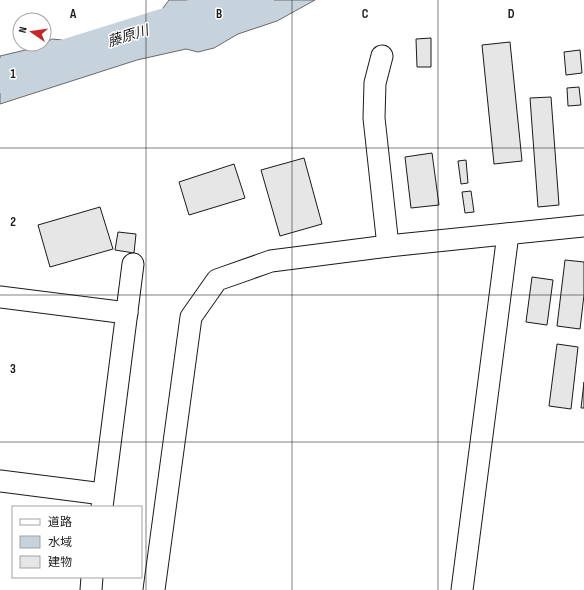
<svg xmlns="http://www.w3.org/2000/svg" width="584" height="590" viewBox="0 0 584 590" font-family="'Sofia Sans Condensed','Noto Sans JP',sans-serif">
  <rect width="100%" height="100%" fill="#fff"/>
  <polygon fill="#c6d2dc" stroke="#6a6a6a" points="169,0 315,0 277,21 238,34 214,48 198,52 186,49 137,60 0,104 0,56 38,47 52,39 62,40 69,52 88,55 108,51 139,42 154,33 160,12"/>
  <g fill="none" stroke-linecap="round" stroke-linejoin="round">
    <polyline stroke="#c6d2dc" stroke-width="34" points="0,76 25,69 230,5 257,0"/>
  </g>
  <g fill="#e6e6e6" stroke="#1a1a1a">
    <polygon points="431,38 431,67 417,67 416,39"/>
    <polygon points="510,42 522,161 494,164 482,45"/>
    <polygon points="580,50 582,73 566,75 564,52"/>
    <polygon points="579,87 581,105 568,106 567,88"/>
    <polygon points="551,97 559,205 538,207 530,98"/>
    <polygon points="432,153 439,205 411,208 405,157"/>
    <polygon points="304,158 322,224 280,236 261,170"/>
    <polygon points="466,160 468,183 461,184 458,161"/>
    <polygon points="234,164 245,198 189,215 179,182"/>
    <polygon points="471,191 474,212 465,213 462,192"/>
    <polygon points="100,207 113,249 50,267 38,225"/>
    <polygon points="118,232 136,234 134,253 115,250"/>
    <polygon points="565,260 584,262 584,295 580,329 557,326"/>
    <polygon points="532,277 553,280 547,325 526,322"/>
    <polygon points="557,344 578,347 571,409 549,406"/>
    <polygon points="584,382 584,408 581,408"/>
  </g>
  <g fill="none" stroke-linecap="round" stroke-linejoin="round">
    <g stroke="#1a1a1a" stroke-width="23">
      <g id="minor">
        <polyline points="382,56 375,83 374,118 388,246"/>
        <polyline points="0,297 127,313"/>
        <polyline points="0,481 103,494"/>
        <polyline points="102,507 133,264"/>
        <polyline points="91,590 92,577"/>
        <polyline points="154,590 191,317 217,280 271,261 388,246 584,226"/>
        <polyline points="462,590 508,234"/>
      </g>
    </g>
    <use href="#minor" stroke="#fff" stroke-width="21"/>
  </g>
  <path fill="none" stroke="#1a1a1a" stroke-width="1" stroke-opacity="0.55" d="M146,0v590M292,0v590M438,0v590M0,148h584M0,295h584M0,442h584"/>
  <g text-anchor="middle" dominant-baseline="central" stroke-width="3" stroke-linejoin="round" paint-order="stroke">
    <g font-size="14" font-style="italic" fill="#1a1a1a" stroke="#fff">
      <text transform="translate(128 36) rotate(-17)">藤原川</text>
    </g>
  </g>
  <g font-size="13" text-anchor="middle" font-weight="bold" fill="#1a1a1a" stroke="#fff" stroke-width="3" stroke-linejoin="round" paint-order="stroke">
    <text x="73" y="18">A</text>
    <text x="219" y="18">B</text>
    <text x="365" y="18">C</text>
    <text x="511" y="18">D</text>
    <text x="13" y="78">1</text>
    <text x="13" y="226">2</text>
    <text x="13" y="373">3</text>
  </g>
  <rect x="12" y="506" width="130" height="72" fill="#ffffff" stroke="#a3a3a3"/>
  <rect x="20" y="519" width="20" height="6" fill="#ffffff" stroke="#a3a3a3"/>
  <text x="48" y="526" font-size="12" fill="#1a1a1a">道路</text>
  <rect x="20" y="536" width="20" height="12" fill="#c6d2dc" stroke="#a3a3a3"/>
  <text x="48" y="546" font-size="12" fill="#1a1a1a">水域</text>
  <rect x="20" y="556" width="20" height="12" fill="#e6e6e6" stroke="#a3a3a3"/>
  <text x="48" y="566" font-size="12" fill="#1a1a1a">建物</text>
  <g transform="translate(32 32) rotate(283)"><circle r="19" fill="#ffffff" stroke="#a3a3a3"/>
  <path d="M0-3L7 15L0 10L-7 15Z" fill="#c62828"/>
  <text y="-6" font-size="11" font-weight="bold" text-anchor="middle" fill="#1a1a1a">N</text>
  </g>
</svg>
